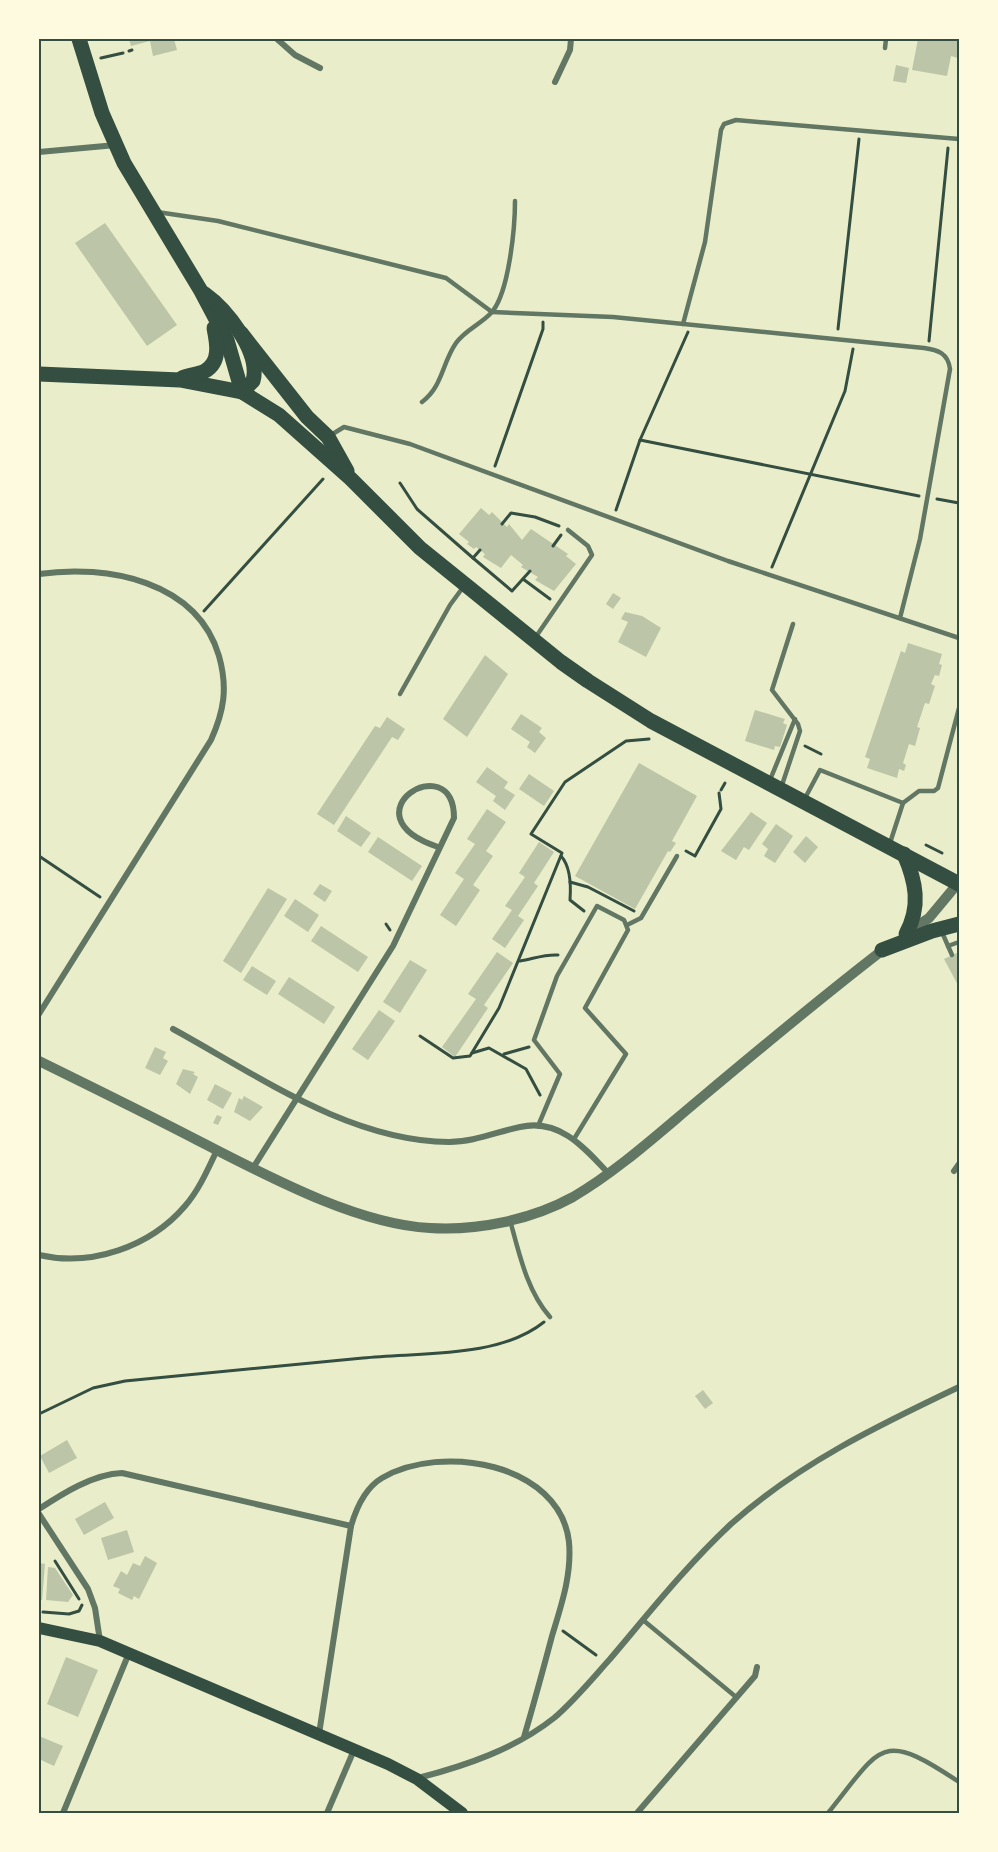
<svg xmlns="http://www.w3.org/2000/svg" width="998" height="1852" viewBox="0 0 998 1852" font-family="Jost,sans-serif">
  <rect width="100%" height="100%" fill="#e9edc9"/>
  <g fill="#bcc5a7">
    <polygon points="129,39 174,39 177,50 153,56 150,41 131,46"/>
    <polygon points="918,39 959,39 958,58 951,56 947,76 912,70"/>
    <polygon points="896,65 909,68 906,83 893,81"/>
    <polygon points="105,223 177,325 147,346 75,243"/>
    <polygon points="481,508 489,515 492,512 507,527 509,524 522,540 531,529 568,554 566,556 576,564 554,591 535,580 538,577 521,567 523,565 511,555 501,568 483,557 485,554 476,547 474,549 467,544 469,542 459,534"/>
    <polygon points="613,593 621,598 613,609 606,604"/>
    <polygon points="625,612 642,616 661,628 646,657 618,642 628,622 621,619"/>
    <polygon points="908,643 942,654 939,664 942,665 939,676 935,675 931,684 935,686 929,704 925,703 917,727 920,728 915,746 909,744 903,763 906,765 904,771 899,769 897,778 867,768 870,759 865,757 901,651 905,653"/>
    <polygon points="485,655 508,674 467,737 443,719"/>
    <polygon points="755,710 785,719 783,723 787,725 780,747 775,746 774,750 745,741"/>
    <polygon points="521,714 542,728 539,732 546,738 535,753 527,747 530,742 511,729"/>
    <polygon points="387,717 405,729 398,740 392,737 334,825 317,814 375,726 380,728"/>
    <polygon points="639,763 697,796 672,841 676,843 670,852 668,851 635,909 575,876"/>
    <polygon points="487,767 508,782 504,788 515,795 505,810 493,801 496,796 476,782"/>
    <polygon points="529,774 554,791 544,806 519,789"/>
    <polygon points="487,809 506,822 486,851 493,856 473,885 480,890 456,926 440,915 464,879 455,873 475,844 467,839"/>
    <polygon points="751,812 767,823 749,850 744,847 736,860 721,851"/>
    <polygon points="346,816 371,833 361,847 337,831"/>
    <polygon points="776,824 793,836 775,863 764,856 768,849 762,844"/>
    <polygon points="806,836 818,847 805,863 793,852"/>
    <polygon points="378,837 422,866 412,881 368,852"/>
    <polygon points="539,842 554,852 534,883 538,886 518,916 524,920 505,948 492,939 512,910 505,906 525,877 519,873"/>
    <polygon points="320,884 332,891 325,902 313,894"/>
    <polygon points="268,888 287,899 241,973 223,961"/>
    <polygon points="295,899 319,915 308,932 284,916"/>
    <polygon points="321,926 368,957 358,972 311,941"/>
    <polygon points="497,952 513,963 484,1005 488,1008 455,1057 442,1047 476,999 468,994"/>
    <polygon points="959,952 959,987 944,959"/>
    <polygon points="410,960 427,970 400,1013 383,1002"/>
    <polygon points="252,966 276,981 267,995 243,980"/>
    <polygon points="289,977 335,1007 324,1024 278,994"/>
    <polygon points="379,1010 395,1021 368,1060 352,1049"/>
    <polygon points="155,1047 166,1052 163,1058 168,1061 160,1075 145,1068"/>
    <polygon points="183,1069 195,1072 193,1074 198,1077 190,1094 176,1084"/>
    <polygon points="215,1084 232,1093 223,1109 207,1100"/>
    <polygon points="244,1096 263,1107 250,1121 234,1112 239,1098 242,1100"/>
    <polygon points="217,1115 222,1117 218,1125 213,1123"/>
    <polygon points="703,1390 713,1403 705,1409 695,1396"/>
    <polygon points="67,1440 77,1458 49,1473 40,1456"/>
    <polygon points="105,1502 114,1518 84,1535 75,1519"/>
    <polygon points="127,1530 134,1552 108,1560 101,1538"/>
    <polygon points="145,1556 157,1563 139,1599 134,1596 132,1600 118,1593 120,1589 113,1586 121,1571 127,1575 133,1563 140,1566"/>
    <polygon points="39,1563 45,1564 42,1600 39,1600"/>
    <polygon points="48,1567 55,1568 73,1595 68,1602 46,1600"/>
    <polygon points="66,1657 98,1670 78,1717 47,1704"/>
    <polygon points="39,1736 63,1746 54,1766 39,1759"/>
  </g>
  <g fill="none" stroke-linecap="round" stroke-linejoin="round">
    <g stroke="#344e41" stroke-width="3">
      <polyline points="129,51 132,50"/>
      <polyline points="101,58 123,53"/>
      <polyline points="838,329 859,139"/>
      <polyline points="929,341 948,148"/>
      <polyline points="640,440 919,496"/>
      <polyline points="495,466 543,329 543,322"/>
      <polyline points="400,483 417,509 473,558"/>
      <polyline points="937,499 959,503"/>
      <polyline points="616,510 640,440 688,332"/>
      <polyline points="502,524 511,513 535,517 559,526"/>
      <polyline points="553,546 561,535"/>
      <polyline points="480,550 473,558 512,591 530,571"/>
      <polyline points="772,567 845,391 853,349"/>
      <polyline points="523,579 550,599"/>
      <polyline points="204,611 323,479"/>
      <polyline points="805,746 821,754"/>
      <polyline points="721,790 725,783"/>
      <polyline points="926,845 942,853"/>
      <polyline points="686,851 695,856 721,809 719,793"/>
      <polyline points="39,856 100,897"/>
      <path d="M561,856c10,11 10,30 9,44l14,11"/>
      <polyline points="570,882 588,887 634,911"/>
      <polyline points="386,924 390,930"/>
      <path d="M520,961c13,-2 24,-7 38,-6"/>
      <polyline points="420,1036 453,1058 470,1056 499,1008 562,853 531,834 565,782 626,741 649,739"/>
      <polyline points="472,1053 489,1048 526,1069 540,1095"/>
      <polyline points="504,1054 529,1047"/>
      <path d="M39,1414l54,-26 32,-7c79,-7 158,-15 238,-23 55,-6 135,1 181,-36"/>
      <polyline points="55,1561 79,1599"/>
      <polyline points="43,1612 69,1614 79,1611 82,1605"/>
      <polyline points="563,1631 596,1655"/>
    </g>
    <g stroke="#617663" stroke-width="4.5">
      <polyline points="885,48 886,39"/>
      <path d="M157,212l61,9 228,57 46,34 121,5 311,31c14,2 24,5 26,21l-30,170 -20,79"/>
      <polyline points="683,324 705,242 721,130 724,124 736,120 959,139"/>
      <path d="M422,402c21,-16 20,-39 34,-59 9,-13 25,-19 35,-30 18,-19 24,-86 24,-112"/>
      <polyline points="331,435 344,427 410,444 728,561 959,638"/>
      <polyline points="535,638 592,555 588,546 568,530"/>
      <polyline points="400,694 450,605 464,586"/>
      <polyline points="770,780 795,719"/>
      <polyline points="781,788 800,731 798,724 772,690 793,624"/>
      <polyline points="804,800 820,770 903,803 919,791 934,791 938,788 959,708"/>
      <polyline points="890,843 903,803"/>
      <polyline points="627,925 641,918 677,856"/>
      <polyline points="941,930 952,955"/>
      <polyline points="948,946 959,942"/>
      <polyline points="538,1126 560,1074 534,1040 557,976 597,906 624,920 628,930 585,1008 626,1054 574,1139"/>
      <path d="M510,1220c9,33 17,71 40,97"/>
      <polyline points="643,1620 736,1697"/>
      <path d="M828,1813c54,-67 52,-84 131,-31"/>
    </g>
    <g stroke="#617663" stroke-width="6">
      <polyline points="277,39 295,55 320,68"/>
      <polyline points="555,82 570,50 571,39"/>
      <polyline points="39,152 116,145"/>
      <path d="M39,574c68,-10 158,7 180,82 9,32 5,55 -8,84l-172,274"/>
      <path d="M173,1029c84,46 176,112 276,113 25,0 47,-10 71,-15 39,-9 64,20 88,46"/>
      <path d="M253,1168l140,-222 61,-128c0,-73 -112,-3 -16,29"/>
      <polyline points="954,1171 959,1164"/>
      <path d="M39,1255c52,12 111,-8 146,-49 14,-16 23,-37 32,-56"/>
      <path d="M39,1509c23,-15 54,-35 83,-36l229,53"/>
      <polyline points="39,1514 88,1589 95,1608 100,1641"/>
      <path d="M319,1734l32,-208c5,-17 14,-38 31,-48 59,-35 178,-15 187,64 3,33 -8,64 -17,94 -9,34 -18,67 -28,101"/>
      <path d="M418,1778c47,-12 97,-29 136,-60 20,-17 38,-39 56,-59 39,-46 77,-94 121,-135 67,-60 148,-99 228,-137"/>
      <polyline points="63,1813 129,1653"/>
      <polyline points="327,1813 354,1750"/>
      <polyline points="637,1813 755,1676 757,1667"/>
    </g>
    <g stroke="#617663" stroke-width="10">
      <polyline points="908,932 929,918 959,882"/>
      <path d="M39,1061c53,26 106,52 158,79 67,34 158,84 233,88 47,3 101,-8 143,-31 46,-27 87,-65 128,-99 62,-52 123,-103 187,-152"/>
    </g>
    <polyline stroke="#344e41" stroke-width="12" points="39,1628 100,1641 388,1764 417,1779 462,1813"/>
    <g stroke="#344e41" stroke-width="15">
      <polyline points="79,39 102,113 124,163 201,291 227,340 242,392"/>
      <path d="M205,294c21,15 56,58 48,87l-11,11"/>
      <polyline points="241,333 307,417 328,437 347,471"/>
      <polyline points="39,374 180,380 242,392 279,415 351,479 420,548 561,662 588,681 651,721 959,884"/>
      <path d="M182,378c7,-4 16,-3 23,-7 16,-9 12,-28 9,-43"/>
      <path d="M904,854c12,28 17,52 2,80"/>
      <polyline points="882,950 932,931 959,924"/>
    </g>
  </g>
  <rect width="998" height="1852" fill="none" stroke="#fefae0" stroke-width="81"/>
  <rect x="40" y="40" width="918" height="1772" fill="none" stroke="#344e41" stroke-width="2"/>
</svg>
